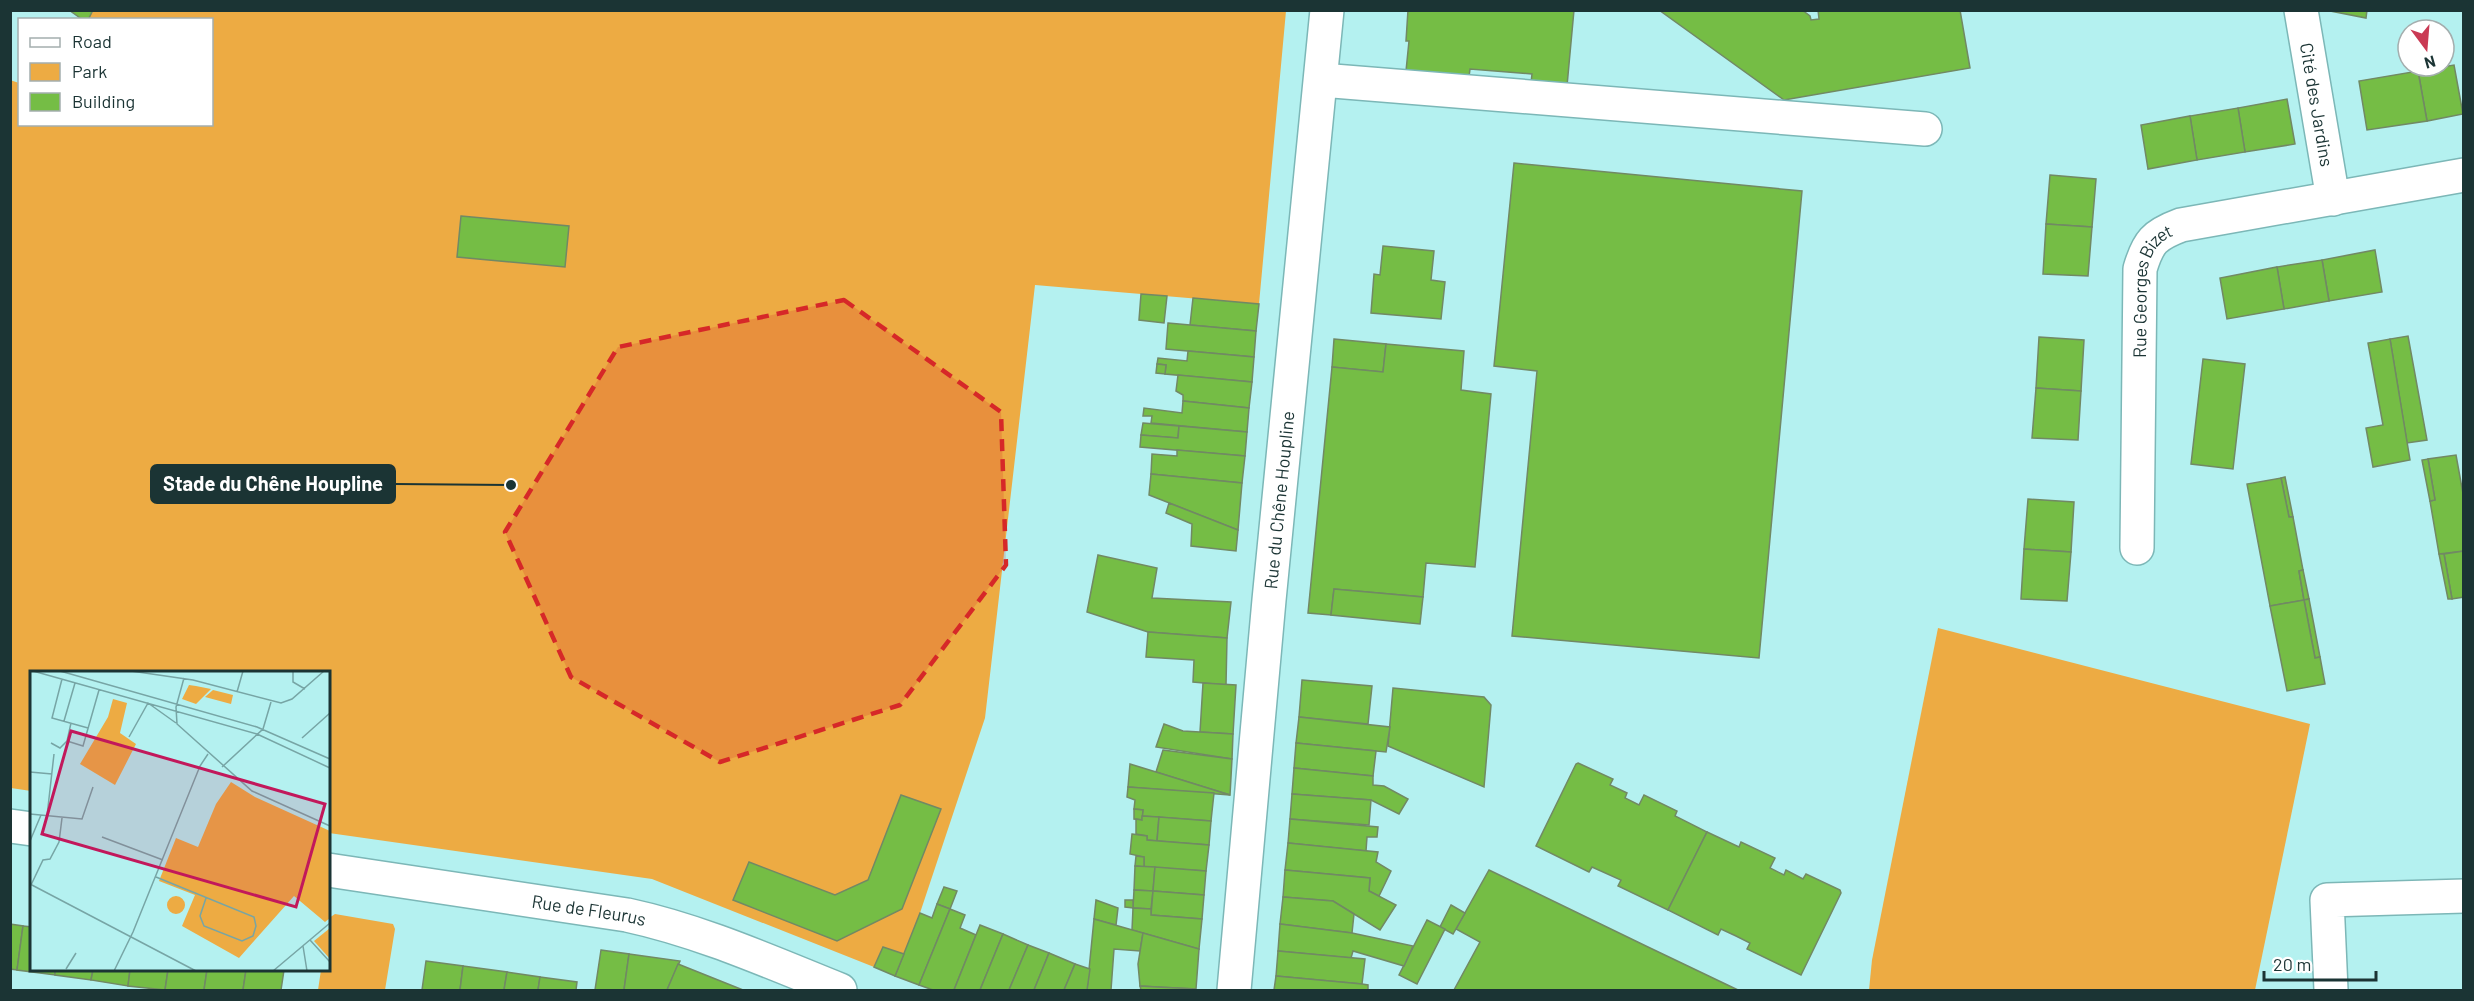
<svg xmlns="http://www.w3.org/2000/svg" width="2474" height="1001" viewBox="0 0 2474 1001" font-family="Barlow,sans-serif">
  <rect width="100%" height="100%" fill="#b4f1f0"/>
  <g fill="#edab43">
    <polygon points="93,11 1286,11 1259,304 1035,285 985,718 915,928 904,954 883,947 874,967 652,879 329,833 328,672 32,672 31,791 11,788 10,80 19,83 20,124 212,124 212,20 88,19"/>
    <polygon points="1938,628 2310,724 2255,990 1869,990 1872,960"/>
    <polygon points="335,914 393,924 395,929 385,990 318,990 321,970 328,970 329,918"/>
  </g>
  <g fill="#75bd45" stroke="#718964" stroke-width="1.5">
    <polygon points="69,10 93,10 88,20 83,20"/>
    <polygon points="1408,10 1574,10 1567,86 1531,83 1532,74 1470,69 1469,77 1406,71 1409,41 1406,41"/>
    <polygon points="1659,10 1802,10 1810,16 1811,20 1819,19 1818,10 1960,10 1970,68 1784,100"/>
    <polygon points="2325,10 2367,10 2366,18"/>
    <polygon points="2454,65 2463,114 2427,121 2418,71"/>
    <polygon points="2418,71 2427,121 2367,130 2359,81"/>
    <polygon points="2287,99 2295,144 2245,152 2238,108"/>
    <polygon points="2238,108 2245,152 2197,160 2190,116"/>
    <polygon points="2190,116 2197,160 2148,169 2141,125"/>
    <polygon points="1514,163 1802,191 1759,658 1512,636 1537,371 1494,366"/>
    <polygon points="2050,175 2096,179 2092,227 2046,224"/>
    <polygon points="461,216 569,226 565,267 457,257"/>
    <polygon points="2046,224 2092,227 2088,276 2043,274"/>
    <polygon points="1383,246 1434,251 1431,280 1445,282 1441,319 1371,313 1374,274 1380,275"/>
    <polygon points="2375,250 2382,292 2329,301 2322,260"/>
    <polygon points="2322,260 2329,301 2284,309 2277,267"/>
    <polygon points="2277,267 2284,309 2227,319 2220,278"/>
    <polygon points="1141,294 1167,296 1164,323 1139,320"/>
    <polygon points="1193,298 1259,304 1256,331 1190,325"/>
    <polygon points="1168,323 1256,331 1254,357 1166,349"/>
    <polygon points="2408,336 2427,440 2407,443 2390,339"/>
    <polygon points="2039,337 2084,340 2081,391 2036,388"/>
    <polygon points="1334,339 1386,344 1383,372 1332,367"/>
    <polygon points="2390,339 2410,460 2373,467 2366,428 2383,425 2368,343"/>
    <polygon points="1386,344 1464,351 1461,390 1491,394 1475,567 1426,563 1423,597 1334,589 1331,615 1308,613 1332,367 1383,372"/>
    <polygon points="1188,351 1254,357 1252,382 1165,374 1166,365 1157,364 1158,358 1187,361"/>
    <polygon points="2203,359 2245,364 2233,469 2191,464"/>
    <polygon points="1157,364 1166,365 1165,374 1156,373"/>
    <polygon points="1178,375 1252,382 1249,408 1183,401 1183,395 1176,391"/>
    <polygon points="2036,388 2081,391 2078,440 2032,438"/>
    <polygon points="1183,401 1249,408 1247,432 1151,423 1152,416 1143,416 1144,408 1182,413"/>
    <polygon points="1143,423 1179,426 1178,438 1141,435"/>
    <polygon points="1179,426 1247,432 1245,456 1140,447 1141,435 1178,438"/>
    <polygon points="1177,450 1245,456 1242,483 1151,474 1152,454 1177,456"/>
    <polygon points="2456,455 2464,499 2464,551 2439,554 2430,501 2435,500 2428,459"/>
    <polygon points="2428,459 2435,500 2430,501 2422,460"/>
    <polygon points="1151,474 1242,483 1238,530 1149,495"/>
    <polygon points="2285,477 2293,517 2289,517 2281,478"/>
    <polygon points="2281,478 2289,517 2293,517 2303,570 2299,571 2304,600 2270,606 2247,484"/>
    <polygon points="2028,499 2074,502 2071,552 2024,549"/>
    <polygon points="1169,503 1238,530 1236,551 1191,546 1192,524 1166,513"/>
    <polygon points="2024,549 2071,552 2067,601 2021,599"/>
    <polygon points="2464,551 2464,597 2452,599 2444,554"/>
    <polygon points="2439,554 2444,554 2452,599 2448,599"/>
    <polygon points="1098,555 1157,568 1152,598 1231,602 1227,638 1148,632 1087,612"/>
    <polygon points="2303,570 2309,599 2304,600 2299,571"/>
    <polygon points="1334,589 1423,597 1420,624 1331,615"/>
    <polygon points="2309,599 2320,657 2315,658 2304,600"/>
    <polygon points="2304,600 2315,658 2320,657 2325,684 2287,691 2270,606"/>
    <polygon points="1148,632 1227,638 1226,685 1193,682 1194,660 1146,657"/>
    <polygon points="1302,680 1372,686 1368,724 1299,717"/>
    <polygon points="1203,683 1236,685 1233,734 1200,732"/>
    <polygon points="1393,688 1484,697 1491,705 1484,787 1388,746"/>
    <polygon points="1299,717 1390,727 1386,752 1296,743"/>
    <polygon points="1164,724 1183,731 1233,734 1232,759 1156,747"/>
    <polygon points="1296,743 1376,751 1373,776 1294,768"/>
    <polygon points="1163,750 1232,759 1230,795 1156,772"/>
    <polygon points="1578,763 1613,779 1610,785 1627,793 1625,798 1639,805 1644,795 1677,811 1675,816 1707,832 1668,910 1618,886 1621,880 1592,867 1589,872 1536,846 1576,764"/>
    <polygon points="1130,764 1156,772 1230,795 1128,787"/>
    <polygon points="1294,768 1373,776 1373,785 1384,786 1408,799 1399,814 1371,800 1292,794"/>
    <polygon points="1128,787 1214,793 1211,821 1142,816 1143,810 1134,809 1135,800 1127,797"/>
    <polygon points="1292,794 1371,800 1369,825 1290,819"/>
    <polygon points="901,795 941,809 902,909 837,941 733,900 749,862 835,895 868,880"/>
    <polygon points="1134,809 1143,810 1142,820 1134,819"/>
    <polygon points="1142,816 1159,817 1157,841 1147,840 1147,836 1136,834 1136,819 1142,820"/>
    <polygon points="1159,817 1211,821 1209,845 1157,841"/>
    <polygon points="1290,819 1378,827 1377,837 1367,837 1366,851 1288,843"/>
    <polygon points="1707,832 1739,847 1741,842 1775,858 1770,868 1784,875 1786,870 1803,879 1806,874 1840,890 1841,893 1801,975 1747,949 1750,943 1736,936 1721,929 1718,935 1668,910"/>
    <polygon points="1132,834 1147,836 1147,840 1209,845 1206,871 1144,867 1144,857 1130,854"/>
    <polygon points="1288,843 1378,852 1376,862 1391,871 1379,896 1369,891 1370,878 1285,870"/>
    <polygon points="1136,856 1144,857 1144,867 1135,866"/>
    <polygon points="1135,866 1155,867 1153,891 1134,890"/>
    <polygon points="1155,867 1206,871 1204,895 1153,891"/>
    <polygon points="1285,870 1370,878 1369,891 1396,905 1380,930 1333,901 1283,897"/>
    <polygon points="1489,870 1648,947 1738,990 1454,990 1480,942 1456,929"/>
    <polygon points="944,887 957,891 950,909 937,904"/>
    <polygon points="1134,890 1153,891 1151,909 1133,908"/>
    <polygon points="1153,891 1204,895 1202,919 1151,915"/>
    <polygon points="1283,897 1333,901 1354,914 1352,933 1280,924"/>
    <polygon points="1096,900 1118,908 1116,925 1094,919"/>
    <polygon points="1125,900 1133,900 1133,908 1125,907"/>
    <polygon points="937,904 950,909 919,985 895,976 920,913 932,918"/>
    <polygon points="1451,905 1465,913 1453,934 1440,927"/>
    <polygon points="1133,908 1151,909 1151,915 1202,919 1199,949 1132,930"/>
    <polygon points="950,909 965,915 960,928 976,935 954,990 933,990 919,985"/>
    <polygon points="1094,919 1143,933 1140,951 1114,949 1111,990 1087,990"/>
    <polygon points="1427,920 1445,929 1417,984 1399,975"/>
    <polygon points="10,924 23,926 17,970 10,969"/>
    <polygon points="1280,924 1352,933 1413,946 1404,966 1353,951 1351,958 1278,951"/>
    <polygon points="980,925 1003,934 980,990 954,990"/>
    <polygon points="23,926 32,927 32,970 55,970 55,975 17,970"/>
    <polygon points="1143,933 1199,949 1196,989 1140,986 1138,964"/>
    <polygon points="1003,934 1028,945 1009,990 980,990"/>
    <polygon points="1028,945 1049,953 1034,990 1009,990"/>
    <polygon points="883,947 904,954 895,976 874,967"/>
    <polygon points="601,950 629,954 624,990 595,990"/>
    <polygon points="1278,951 1365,959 1362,984 1276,976"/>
    <polygon points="1049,953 1075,964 1064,990 1034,990"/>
    <polygon points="629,954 680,961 667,990 624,990"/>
    <polygon points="426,961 463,966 460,990 422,990"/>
    <polygon points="678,964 743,990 667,990"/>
    <polygon points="1075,964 1090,969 1087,990 1064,990"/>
    <polygon points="463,966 507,972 504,990 460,990"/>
    <polygon points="55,970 93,970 91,980 55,975"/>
    <polygon points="93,970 130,970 128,986 91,980"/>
    <polygon points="130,970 168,970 165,990 128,986"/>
    <polygon points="168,970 207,970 204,990 165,990"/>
    <polygon points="207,970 246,970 243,990 204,990"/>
    <polygon points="246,970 284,970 281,990 243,990"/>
    <polygon points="507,972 540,977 538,990 504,990"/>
    <polygon points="1276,976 1362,984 1368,985 1368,990 1274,990"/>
    <polygon points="540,977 577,982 576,990 538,990"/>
    <polygon points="1140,986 1157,987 1196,989 1141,990"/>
  </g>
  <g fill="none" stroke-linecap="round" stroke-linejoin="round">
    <g stroke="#7cb7b7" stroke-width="36">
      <g id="minor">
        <path id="s1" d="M2301,10l32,189"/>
        <polyline points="1321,80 1925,129"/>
        <path id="s2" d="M2137,548l3,-279c8,-27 14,-34 41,-44l283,-50"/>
        <polyline points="10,826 32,829"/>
        <path id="s3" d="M328,870l299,45c74,16 143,47 213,75"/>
        <path id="s4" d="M1234,990l35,-390 58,-590"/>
        <polyline points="2331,990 2327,900 2464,896"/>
      </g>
    </g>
    <use href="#minor" stroke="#fff" stroke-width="33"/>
  </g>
  <path fill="#d62828" fill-opacity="0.2" stroke="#d62828" stroke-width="4.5" stroke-dasharray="12 8" stroke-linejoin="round" d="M844,300l157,112 5,153 -106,140 -180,57 -149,-85 -66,-145 113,-185z"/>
  <g text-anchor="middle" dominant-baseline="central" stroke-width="5" stroke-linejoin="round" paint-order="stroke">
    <g font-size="18" fill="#1b3434" stroke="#fff">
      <text stroke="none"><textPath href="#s1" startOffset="96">Cité des Jardins</textPath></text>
      <text stroke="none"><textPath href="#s2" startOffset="261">Rue Georges Bizet</textPath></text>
      <text stroke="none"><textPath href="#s4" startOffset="492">Rue du Chêne Houpline</textPath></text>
      <text stroke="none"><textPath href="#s3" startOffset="264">Rue de Fleurus</textPath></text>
    </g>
  </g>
  <g transform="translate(30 671)">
    <rect width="300" height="300" fill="#b4f1f0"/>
    <path d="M159,14l7,1 15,3 -15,15 -14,-5zM183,19l20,5 -2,9 -26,-7zM83,28l14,4 -7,30 16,11 -21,41 -35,-21 28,-47zM201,111l24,15 75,34v87l-5,4 -31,-26 -55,62 -57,-32 13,-31 -36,-14 17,-43 22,9 18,-43zM137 234a9 9 0 1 1 18 0a9 9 0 1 1-18 0Z" fill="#edab43"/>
    <path d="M300,257v31l-16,-18z" fill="#edab43"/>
    <path fill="none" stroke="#77a5a5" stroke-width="1.5" d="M3,0l224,63 73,34M30,0l197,56 73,32M101,0l62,9 88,23 11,-4 32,-28M263,0v11l12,7M154,7l-8,29 1,17 75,67 78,35M32,8l-10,39 36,10M207,21l6,-21M34,50l11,-38M41,52l-4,18 16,5 16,-56M99,66l19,-34 28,20M272,67l28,-25M21,72l9,5 7,-7M192,96l41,-38 8,-27M0,101l22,2M0,143l52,5 11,-32M17,145l7,-62M72,166l61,23M0,170l11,-26M126,206l98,40 2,9 -3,10 -11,5 -38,-15 -4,-10 6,-18M0,213l166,87M1,214l12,-25 7,-1 9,-17 3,-24M280,269l20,22M273,275l4,25M36,298l10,-16M84,300l19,-39 67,-166 8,-12M243,300l57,-48"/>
    <path fill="#c2185b" fill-opacity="0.15" stroke="#c2185b" stroke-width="3" d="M41,60l254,73 -29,103 -254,-73z"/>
    <rect width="300" height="300" fill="none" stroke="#1b3434" stroke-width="3"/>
  </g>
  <path fill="none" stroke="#1b3434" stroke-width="2" d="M511 485L395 484"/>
  <circle fill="#1b3434" stroke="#fff" stroke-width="2" cx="511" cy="485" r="6"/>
  <rect fill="#1b3434" stroke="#1b3434" stroke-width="2" x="151" y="465" width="244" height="38" rx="6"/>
  <g font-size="20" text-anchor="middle" font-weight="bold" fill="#fff">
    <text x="273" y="491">Stade du Chêne Houpline</text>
  </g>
  <rect width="2474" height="1001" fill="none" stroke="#1b3434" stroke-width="24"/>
  <rect x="18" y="18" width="195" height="108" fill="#ffffff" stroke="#a4aeae" stroke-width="1.5"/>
  <rect x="30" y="38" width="30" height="9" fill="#ffffff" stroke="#a4aeae" stroke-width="1.5"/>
  <text x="72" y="48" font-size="18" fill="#1b3434">Road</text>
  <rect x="30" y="63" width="30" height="18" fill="#edab43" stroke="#a4aeae" stroke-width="1.5"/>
  <text x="72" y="78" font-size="18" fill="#1b3434">Park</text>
  <rect x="30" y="93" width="30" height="18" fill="#75bd45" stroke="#a4aeae" stroke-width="1.5"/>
  <text x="72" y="108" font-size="18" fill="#1b3434">Building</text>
  <g transform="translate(2426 48) rotate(164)"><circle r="28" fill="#ffffff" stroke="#a4aeae" stroke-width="1.5"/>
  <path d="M0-4.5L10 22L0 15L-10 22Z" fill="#ca3a54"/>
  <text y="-9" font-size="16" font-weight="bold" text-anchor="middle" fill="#1b3434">N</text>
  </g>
  <path d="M2264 971v9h112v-9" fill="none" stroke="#1b3434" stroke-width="3"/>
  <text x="2273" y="971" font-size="18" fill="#1b3434" stroke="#ffffff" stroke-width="4.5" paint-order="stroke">20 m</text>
</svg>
